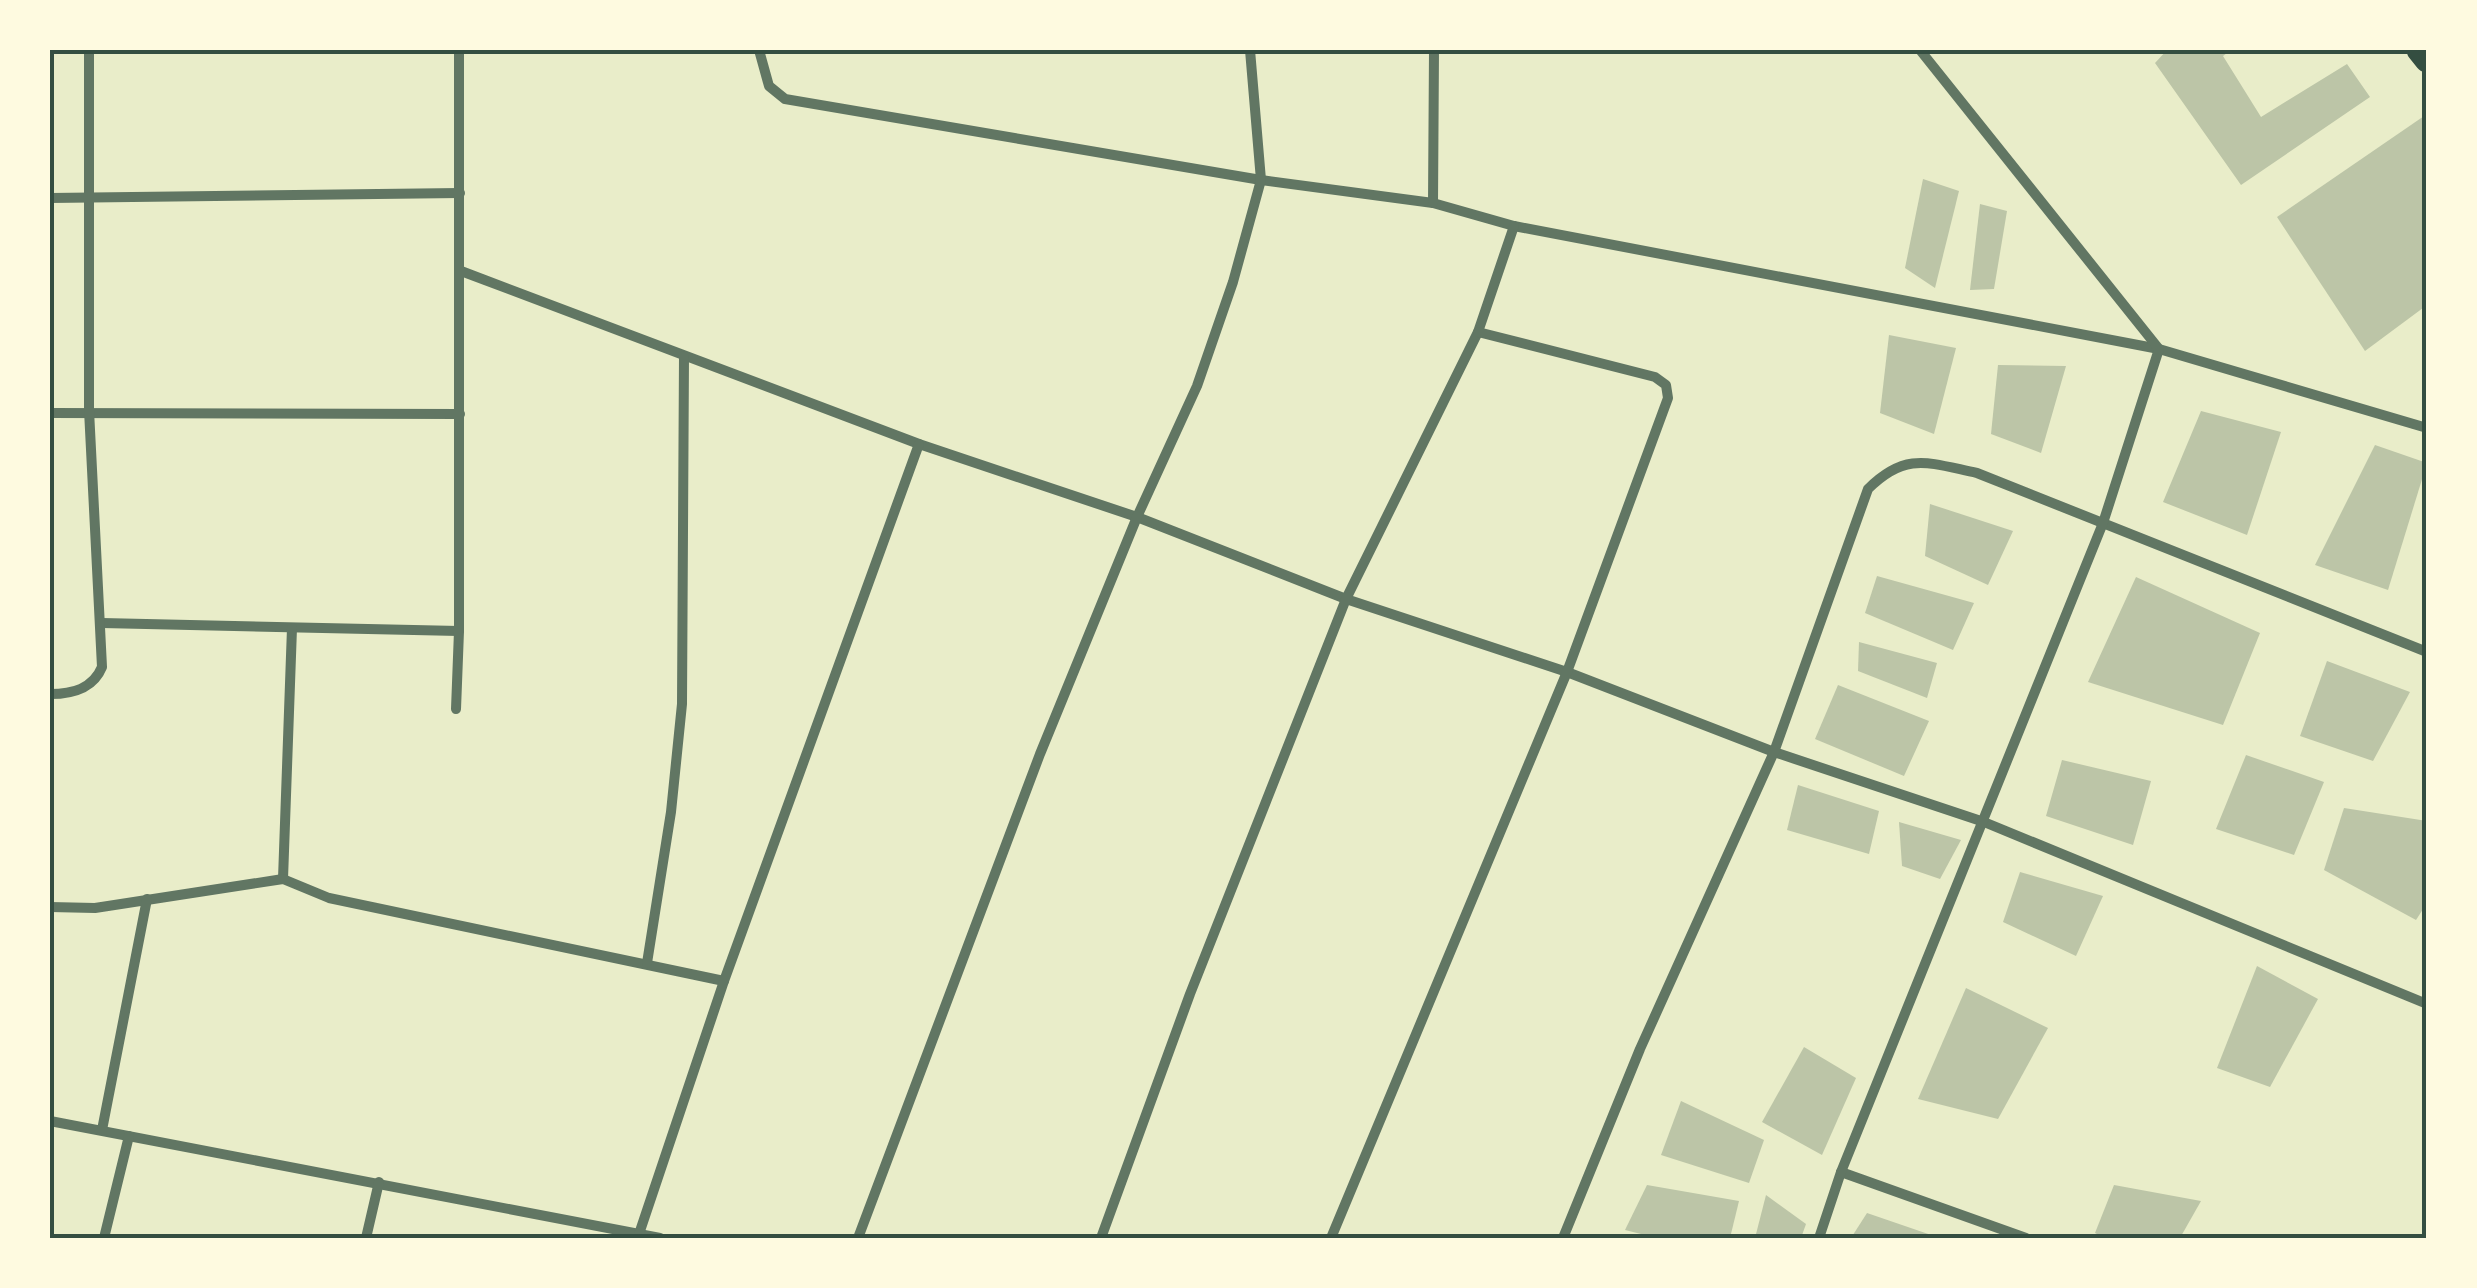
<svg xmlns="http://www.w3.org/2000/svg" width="2477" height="1288" viewBox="0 0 2477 1288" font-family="Poppins,sans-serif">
  <rect width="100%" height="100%" fill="#e9edc9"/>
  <g fill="#bcc5a7">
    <polygon points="2167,50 2231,50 2223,56 2261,117 2347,64 2370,97 2241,185 2155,63"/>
    <polygon points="2427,114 2427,305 2365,351 2277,217"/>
    <polygon points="1923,179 1959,191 1935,288 1905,268"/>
    <polygon points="1980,204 2007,211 1994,289 1970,290"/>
    <polygon points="1889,335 1956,348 1934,434 1880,413"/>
    <polygon points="1998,365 2066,366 2041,453 1991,434"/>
    <polygon points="2201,411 2281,432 2247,535 2163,502"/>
    <polygon points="2375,445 2427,463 2388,590 2315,565"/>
    <polygon points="1930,504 2013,531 1988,585 1925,556"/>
    <polygon points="1877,576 1974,603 1953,650 1865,613"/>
    <polygon points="2136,577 2260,633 2223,725 2088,682"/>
    <polygon points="1859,642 1937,663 1927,698 1858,671"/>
    <polygon points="2327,661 2410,692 2373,761 2300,736"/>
    <polygon points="1838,685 1929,721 1904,776 1815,739"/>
    <polygon points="2246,755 2324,782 2294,855 2216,829"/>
    <polygon points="2062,760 2151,781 2133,845 2046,816"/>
    <polygon points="1798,785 1879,811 1869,854 1787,830"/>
    <polygon points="2344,808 2427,821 2427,903 2416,920 2324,870"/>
    <polygon points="1899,822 1961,840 1940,879 1902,866"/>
    <polygon points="2020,872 2103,896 2076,956 2003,922"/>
    <polygon points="2257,966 2318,999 2270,1087 2217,1068"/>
    <polygon points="1966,988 2048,1028 1998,1119 1918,1099"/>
    <polygon points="1804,1047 1856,1078 1822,1155 1762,1122"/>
    <polygon points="1681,1101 1764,1140 1749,1183 1661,1155"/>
    <polygon points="1647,1185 1739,1201 1730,1238 1657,1238 1625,1230"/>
    <polygon points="2114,1185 2201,1201 2180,1238 2105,1238 2095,1233"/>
    <polygon points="1766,1195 1806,1224 1801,1238 1755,1238"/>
    <polygon points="1867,1213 1937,1237 1937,1238 1851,1238"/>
  </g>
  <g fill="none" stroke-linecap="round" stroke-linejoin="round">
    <g stroke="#617663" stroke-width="10">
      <polyline points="759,50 769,86 785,99 1261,180 1433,203 1514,226 2159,349 2427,428"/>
      <polyline points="50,198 460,193"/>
      <polyline points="1433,203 1434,50"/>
      <polyline points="461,271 919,444 1137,517 1346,599 1567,672 1774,752 1984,822 2427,1004"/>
      <polyline points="50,413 460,414"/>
      <polyline points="102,623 459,631"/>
      <path d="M50,694c22,0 43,-5 52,-27l-13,-257v-360"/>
      <polyline points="456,709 459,631 459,50"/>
      <polyline points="283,879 292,628"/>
      <polyline points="50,907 95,908 283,879 329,898 724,981"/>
      <polyline points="647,963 671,812 682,704 684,356"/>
      <polyline points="50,1121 660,1238"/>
      <polyline points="102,1130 147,899"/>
      <polyline points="1841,1172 2026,1238"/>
      <polyline points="639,1234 724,981 919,444"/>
      <polyline points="104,1238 129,1136"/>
      <polyline points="366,1238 379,1182"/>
      <polyline points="858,1238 1040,754 1137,517 1197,386 1233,282 1261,180 1250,50"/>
      <polyline points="1101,1238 1190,994 1346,599 1478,332 1514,226"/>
      <polyline points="1331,1238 1567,672 1668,398 1666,385 1655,377 1478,332"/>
      <path d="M1563,1238l77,-189 134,-297 94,-263c38,-38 61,-26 109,-16l450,179"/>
      <polyline points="1819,1238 1841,1172 2103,523 2159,349 1920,50"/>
    </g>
    <polyline stroke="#344e41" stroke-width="25" points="2419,50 2427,60"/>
  </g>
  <rect width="2477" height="1288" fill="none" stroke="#fefae0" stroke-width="105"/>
  <rect x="52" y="52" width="2372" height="1184" fill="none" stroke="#344e41" stroke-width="4"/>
</svg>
